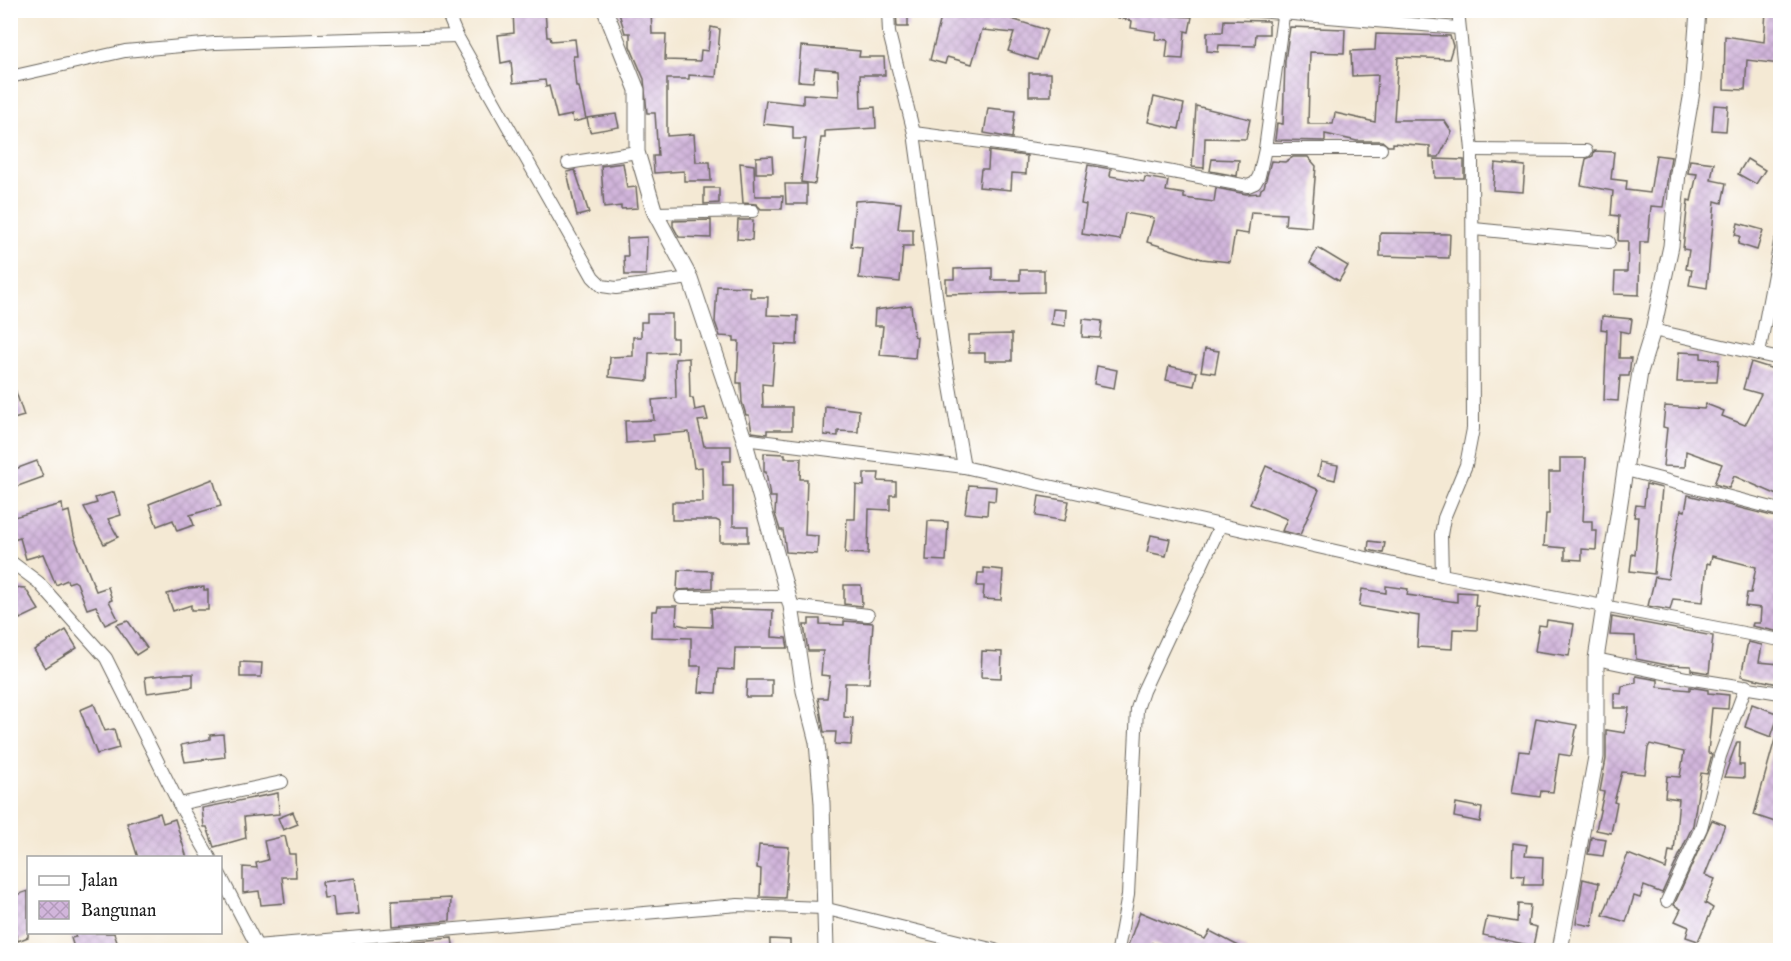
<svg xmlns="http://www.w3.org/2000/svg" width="1791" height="961" viewBox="0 0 1791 961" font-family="'IM FELL English',serif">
  <defs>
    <pattern id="building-cross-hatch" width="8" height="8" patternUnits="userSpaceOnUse" patternTransform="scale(1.5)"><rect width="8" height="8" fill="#d1b5db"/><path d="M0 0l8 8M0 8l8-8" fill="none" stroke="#b39bbb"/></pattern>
  </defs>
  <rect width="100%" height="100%" fill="#fff"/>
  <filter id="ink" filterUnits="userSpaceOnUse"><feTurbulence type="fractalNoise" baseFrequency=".0167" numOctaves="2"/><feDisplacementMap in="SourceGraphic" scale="12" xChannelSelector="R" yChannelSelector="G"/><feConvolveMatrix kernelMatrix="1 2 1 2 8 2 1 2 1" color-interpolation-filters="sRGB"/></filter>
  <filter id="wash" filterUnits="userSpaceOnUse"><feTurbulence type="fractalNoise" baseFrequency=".008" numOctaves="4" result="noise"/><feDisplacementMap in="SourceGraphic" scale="24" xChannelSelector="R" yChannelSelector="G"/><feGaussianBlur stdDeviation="1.35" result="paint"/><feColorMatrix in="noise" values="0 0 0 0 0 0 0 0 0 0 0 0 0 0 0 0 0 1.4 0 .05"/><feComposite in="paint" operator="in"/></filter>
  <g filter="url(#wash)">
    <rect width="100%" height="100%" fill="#f4e9d4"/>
    <g id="blocks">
      <g fill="url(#building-cross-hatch)">
        <polygon points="513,10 545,10 547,37 550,37 551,41 575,39 577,56 573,56 576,87 579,87 586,119 573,122 572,115 557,118 549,86 546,87 545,80 513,83 511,61 501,63 498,35 514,33"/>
        <polygon points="618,10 651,10 652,34 666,34 665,60 700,61 701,50 708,51 711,27 720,29 716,77 689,75 689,79 667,79 667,136 694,134 696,162 710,162 711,181 684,181 684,171 654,173 653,156 658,156 655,113 647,113 644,79 630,46 630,33 625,33"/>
        <polygon points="908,10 908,27 897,27 896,11"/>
        <polygon points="943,10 978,14 979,10 1002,10 1002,16 1047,30 1037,60 1008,51 1014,33 982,30 972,64 947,57 945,64 930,60"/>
        <polygon points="1106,10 1147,10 1147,14 1192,17 1189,32 1185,31 1183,59 1166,58 1168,40 1155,39 1156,32 1131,28 1132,21 1106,15"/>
        <polygon points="1766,10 1780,10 1780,64 1747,60 1745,90 1724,89 1725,36 1764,42"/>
        <polygon points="1224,20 1269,21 1269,34 1256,34 1255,46 1219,45 1218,52 1207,51 1207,32 1223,32"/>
        <polygon points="1290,27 1345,29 1344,53 1310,52 1308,124 1333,124 1335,113 1375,122 1378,75 1352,76 1351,51 1375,50 1376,34 1450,36 1453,46 1449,59 1398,57 1394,120 1444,120 1452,132 1439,157 1430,157 1430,146 1393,143 1393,146 1388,146 1382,141 1357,141 1325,134 1325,141 1275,140 1277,123 1283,124 1285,61"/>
        <polygon points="801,46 860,51 859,57 884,57 885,75 860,75 861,108 875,107 876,128 825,131 825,138 821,138 815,184 801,182 806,139 793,139 793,127 763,124 766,100 803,104 803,94 839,96 838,70 815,68 813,82 798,81"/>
        <rect x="1029" y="73" width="22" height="23"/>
        <polygon points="1154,97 1184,104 1179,129 1148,122"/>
        <polygon points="1714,105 1728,106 1726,131 1712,130"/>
        <polygon points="1196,106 1250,119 1246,139 1205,138 1204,168 1192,167"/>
        <polygon points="988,108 1015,111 1012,138 984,133"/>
        <polygon points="616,114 619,127 590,132 587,118"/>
        <polygon points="989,151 1027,156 1026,174 1012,173 1011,190 979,187 981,169 988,169"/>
        <polygon points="1594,151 1614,152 1611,179 1627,181 1626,190 1650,193 1656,155 1671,157 1663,207 1651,206 1648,242 1640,242 1639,295 1614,294 1615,272 1627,272 1628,241 1618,241 1619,216 1611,215 1613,191 1581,185 1586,159 1593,156"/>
        <polygon points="772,156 773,173 756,173 756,157"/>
        <polygon points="1293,157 1308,157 1316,166 1311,227 1285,225 1286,214 1251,212 1248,234 1235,232 1230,262 1202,259 1147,242 1154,218 1125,213 1120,240 1082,234 1086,205 1081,204 1088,165 1111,169 1110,176 1144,182 1145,177 1168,181 1166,191 1184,194 1184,198 1214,202 1216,188 1246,194 1260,193 1261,189 1264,187 1271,161 1285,162"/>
        <polygon points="1212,159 1239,160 1237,176 1210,171"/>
        <polygon points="1434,159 1464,160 1464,178 1435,178"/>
        <polygon points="1747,159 1765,170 1756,184 1738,174"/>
        <polygon points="1690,160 1714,163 1711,180 1726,183 1722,203 1715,201 1707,288 1689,285 1692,270 1686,269 1689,250 1683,249 1688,200 1691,201 1697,174 1688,173"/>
        <polygon points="623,163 627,188 636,187 638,208 621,209 621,206 604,208 601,166"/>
        <polygon points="740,163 754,165 755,196 783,196 782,209 761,209 756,204 743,203"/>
        <polygon points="1495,163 1525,166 1523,192 1493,190"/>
        <polygon points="575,170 589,213 577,216 567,172"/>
        <polygon points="785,184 807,184 807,204 786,204"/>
        <polygon points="704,188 719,188 719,203 704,204"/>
        <polygon points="872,200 901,203 898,229 913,229 913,246 903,246 900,282 859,278 862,247 851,246 855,201"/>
        <polygon points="711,220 711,238 679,237 673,226 673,221"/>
        <polygon points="738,220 753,220 752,240 737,239"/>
        <polygon points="1738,223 1763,230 1757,250 1738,244 1740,236 1735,235"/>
        <polygon points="1380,233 1450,234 1449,258 1380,256"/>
        <polygon points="647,237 646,275 625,275 624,256 628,256 627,238"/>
        <polygon points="1318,248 1348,266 1339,281 1310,263"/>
        <polygon points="992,268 992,280 1020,280 1020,270 1044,270 1044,292 946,294 946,279 954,279 954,269"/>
        <polygon points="717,286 750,287 750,297 768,297 767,315 798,316 797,345 775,344 772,385 762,384 763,407 792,407 792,430 767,430 767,434 752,432 749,415 746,415 742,402 741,383 737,383 739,341 734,341 734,337 720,336 715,322"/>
        <polygon points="911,305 914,336 917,337 915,358 880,355 883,326 874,326 875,310"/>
        <polygon points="1053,309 1066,310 1065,326 1051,324"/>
        <polygon points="647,314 672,314 672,338 677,338 677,352 649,353 648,381 609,377 610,357 633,356 633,337 641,337 641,322 647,322"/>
        <polygon points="1602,316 1632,319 1630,333 1620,331 1619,358 1631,358 1629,376 1620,376 1618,401 1604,400 1607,330 1601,329"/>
        <polygon points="1083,319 1102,321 1100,338 1082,337"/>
        <polygon points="1012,334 1012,361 985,361 985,353 969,353 969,335"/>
        <polygon points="1205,349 1219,351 1215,373 1201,371"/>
        <polygon points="1679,352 1701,353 1701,358 1719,360 1717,382 1677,382"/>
        <polygon points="689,358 690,398 693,398 695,410 705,408 708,420 698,421 704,446 731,446 731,461 723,461 723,486 733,486 733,526 748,526 748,542 720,542 720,522 716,520 672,520 672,502 703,502 702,467 694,468 689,432 653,435 654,441 626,443 625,421 654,420 652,400 676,398 675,359"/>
        <polygon points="1751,362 1780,371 1780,496 1734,476 1729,488 1714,484 1722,464 1686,451 1685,467 1663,466 1667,428 1663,427 1665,406 1704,409 1706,404 1724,411 1722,416 1745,425 1761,394 1743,389"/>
        <polygon points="1097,366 1117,370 1114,388 1094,384"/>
        <polygon points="1169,366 1197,372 1194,386 1166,380"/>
        <polygon points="10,383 13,383 24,416 10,420"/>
        <polygon points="825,406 859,410 858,432 838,431 838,436 824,435"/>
        <polygon points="764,453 785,454 785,458 801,458 800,479 807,479 805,535 818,536 817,554 786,552 783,530 780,530 775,514 776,497 770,497 766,472 764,472"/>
        <polygon points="1560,458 1586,458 1583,521 1592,521 1592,531 1597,531 1596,550 1582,549 1582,560 1565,559 1565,548 1544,546 1546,514 1549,514 1549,472 1560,472"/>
        <polygon points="37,461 43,477 10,489 10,471"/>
        <polygon points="1321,462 1338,465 1335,480 1318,476"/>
        <polygon points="1266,466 1319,490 1300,535 1282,531 1287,519 1250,504"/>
        <polygon points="864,473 879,473 878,481 896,482 896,495 890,495 890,510 869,509 868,554 845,553 847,519 855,519 856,485 864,486"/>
        <polygon points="213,479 221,506 190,515 194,525 177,531 173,520 157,526 149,504"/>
        <polygon points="1646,484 1662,488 1654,574 1630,571 1632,554 1635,555 1638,517 1634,517 1636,505 1644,506"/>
        <polygon points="969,485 996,487 995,501 988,500 987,515 965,513"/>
        <polygon points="114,492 121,515 108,519 118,537 104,544 84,507 97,503 95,498"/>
        <polygon points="1688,495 1780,518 1780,548 1776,561 1780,563 1776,581 1780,582 1780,632 1752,626 1753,623 1760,623 1761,608 1745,606 1747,593 1751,593 1756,567 1712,556 1710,564 1707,563 1703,602 1673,599 1670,610 1648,606 1655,577 1668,579 1681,510 1685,511"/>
        <polygon points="1039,496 1069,501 1065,521 1036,516"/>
        <polygon points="62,504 63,513 69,511 74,536 96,591 108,587 112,600 109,601 118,619 105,625 96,606 87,609 77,583 74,581 68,583 67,580 56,585 43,554 26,559 20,538 10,541 10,518"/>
        <polygon points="928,521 948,522 946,561 926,560"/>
        <polygon points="1151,535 1170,539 1166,556 1147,552"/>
        <polygon points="1369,541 1385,543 1383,553 1368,550"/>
        <polygon points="984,568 1003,570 1001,600 983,599 984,586 977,586 978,573 984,573"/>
        <polygon points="678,570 712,571 712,588 677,590"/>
        <polygon points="844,585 861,585 862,606 844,604"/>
        <polygon points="1386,586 1408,589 1407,595 1457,602 1457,592 1476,593 1475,606 1478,606 1477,630 1453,629 1452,649 1417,647 1419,616 1359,606 1362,589 1386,593"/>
        <polygon points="10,587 25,588 39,610 20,619 14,606 10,608"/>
        <polygon points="204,587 204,590 208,590 208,610 191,610 191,605 173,611 167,594 189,588"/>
        <polygon points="658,606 677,606 676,624 685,626 712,627 711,608 773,610 772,637 786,638 788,648 735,648 734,670 718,669 716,693 699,692 701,666 691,666 691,638 651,637 652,611 657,611"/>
        <polygon points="1612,617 1713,636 1709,673 1691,670 1691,666 1667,665 1636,659 1635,636 1610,635"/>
        <polygon points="809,619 820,619 820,624 844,625 844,621 873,623 869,683 845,683 844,717 853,718 851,745 835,744 836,732 824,732 818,698 827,698 830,676 821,675 823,651 808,651 804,625 809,625"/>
        <polygon points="1547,620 1574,624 1569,656 1535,651 1539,625 1546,626"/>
        <polygon points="128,621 147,648 136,655 116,625"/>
        <polygon points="66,630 77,648 45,668 34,650"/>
        <polygon points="1748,642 1762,645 1759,662 1780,664 1778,684 1741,676"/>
        <polygon points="982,651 1002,652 1001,678 981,677"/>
        <polygon points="240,662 262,663 261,677 240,677"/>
        <polygon points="173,674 193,674 193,687 147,693 145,677"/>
        <polygon points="1636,676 1658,680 1658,687 1690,690 1690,687 1708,690 1708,693 1729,695 1728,709 1712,708 1708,753 1712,754 1707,774 1701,773 1693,825 1662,893 1644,886 1640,898 1634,896 1626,922 1603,915 1628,854 1666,869 1669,851 1674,852 1679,799 1665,797 1667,776 1680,777 1684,752 1650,744 1648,748 1645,774 1622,772 1614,802 1617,803 1611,833 1596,830 1604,792 1600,791 1606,759 1606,730 1625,733 1629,708 1614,708 1614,693 1621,694 1622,686 1636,683"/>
        <polygon points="747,680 772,680 772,697 746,697"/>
        <polygon points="94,704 105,731 114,729 119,748 97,754 80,710"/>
        <polygon points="1752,704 1779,714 1771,737 1745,727"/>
        <polygon points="1536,718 1577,725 1571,756 1559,754 1553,792 1541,791 1540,797 1512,793 1519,751 1530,752"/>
        <polygon points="1777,732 1780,733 1780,818 1778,823 1754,815"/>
        <polygon points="223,734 225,757 185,762 181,745 210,739 210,735"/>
        <polygon points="1737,742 1740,742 1739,765 1744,765 1744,778 1724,777"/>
        <polygon points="278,793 279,814 244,817 246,838 214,847 207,827 204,827 202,808"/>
        <polygon points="1456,803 1482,808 1480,822 1454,817"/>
        <polygon points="293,812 298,824 283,830 278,818"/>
        <polygon points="160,813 163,823 175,819 187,858 138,858 127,823"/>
        <polygon points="1712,820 1725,825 1705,875 1715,879 1705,903 1713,908 1698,941 1686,937 1689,927 1675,921 1681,909 1674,905"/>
        <polygon points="285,836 289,854 295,854 296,877 282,877 285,903 261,905 259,891 243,893 243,867 257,868 256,863 268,860 264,841"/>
        <polygon points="1591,837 1606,839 1603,856 1588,854"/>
        <polygon points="1513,843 1527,845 1525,856 1543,857 1542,885 1523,885 1524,876 1512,875"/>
        <polygon points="759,845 789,847 785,898 760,897 761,869 757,868"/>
        <polygon points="355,878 359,914 335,916 333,897 324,898 322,882"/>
        <polygon points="1583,879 1599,883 1592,926 1576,923"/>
        <polygon points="28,891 28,937 18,941 10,919 10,897"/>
        <polygon points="451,898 450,921 393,926 392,901"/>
        <polygon points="1518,904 1530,905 1528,925 1537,927 1533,946 1483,935 1487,917 1517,922"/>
        <polygon points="1140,912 1205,939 1210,931 1248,951 1169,951 1152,943 1149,951 1126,951"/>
        <polygon points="74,933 114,933 119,948 110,951 75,951 71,938 76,937"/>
        <polygon points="452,938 454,951 393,951 393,943"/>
        <polygon points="770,939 790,940 790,951 770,951"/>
      </g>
    </g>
  </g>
  <g filter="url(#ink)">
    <use href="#blocks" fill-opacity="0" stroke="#68645c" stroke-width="1.5"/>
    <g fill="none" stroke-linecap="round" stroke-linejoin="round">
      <g stroke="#68645c" stroke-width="14">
        <g id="minor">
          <polyline points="446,10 457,36 593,277 602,286 616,288 690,278"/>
          <polyline points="888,10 889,33 914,133 943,346 964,467"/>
          <polyline points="1247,10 1458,28"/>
          <polyline points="10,77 125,51 215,43 457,36"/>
          <polyline points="914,133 1080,155 1248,186 1255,183 1259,176 1265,149 1283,16"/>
          <polyline points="1265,149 1381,149"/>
          <polyline points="1472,150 1586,151"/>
          <polyline points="568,163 637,152"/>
          <polyline points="655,213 753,211"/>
          <polyline points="1474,229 1609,242"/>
          <polyline points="1653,330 1780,359"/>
          <polyline points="1759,354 1780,242"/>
          <polyline points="744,439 964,467 1442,575 1780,640"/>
          <polyline points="1626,470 1780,510"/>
          <polyline points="10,561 38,582 106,658 179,804 210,858"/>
          <polyline points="1442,575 1441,535 1444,518 1466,465 1473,429 1472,150 1458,10"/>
          <polyline points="681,597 788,596"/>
          <polyline points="791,606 868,615"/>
          <polyline points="1596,659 1687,678 1780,693"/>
          <polyline points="179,804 282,782"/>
          <polyline points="220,875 259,950"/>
          <polyline points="1667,901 1701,828 1720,756 1746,686"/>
          <polyline points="256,946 738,905 823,908 995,950"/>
          <polyline points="1118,950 1128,895 1137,709 1143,691 1220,526"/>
        </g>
      </g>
      <g stroke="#68645c" stroke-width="17">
        <g id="tertiary">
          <polyline points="605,10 637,90 637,152 655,213 690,278 744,439 791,606 804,691 817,742 822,803 826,950"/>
          <polyline points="1560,950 1596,757 1596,659 1640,372 1653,330 1671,246 1678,173 1692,92 1698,10"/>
        </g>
      </g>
      <use href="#minor" stroke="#fff" stroke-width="12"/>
      <use href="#tertiary" stroke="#fff" stroke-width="15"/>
    </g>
  </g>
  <rect width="1791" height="961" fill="none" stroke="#fff" stroke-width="36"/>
  <rect x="27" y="856" width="195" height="78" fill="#ffffff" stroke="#a4a4a4" stroke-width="1.5"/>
  <rect x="39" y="876" width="30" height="9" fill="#ffffff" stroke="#a4a4a4" stroke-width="1.5"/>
  <text x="81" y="886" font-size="18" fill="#1c1c1c">Jalan</text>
  <rect x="39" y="901" width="30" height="18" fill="url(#building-cross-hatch)" stroke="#a4a4a4" stroke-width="1.5"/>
  <text x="81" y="916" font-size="18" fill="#1c1c1c">Bangunan</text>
</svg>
